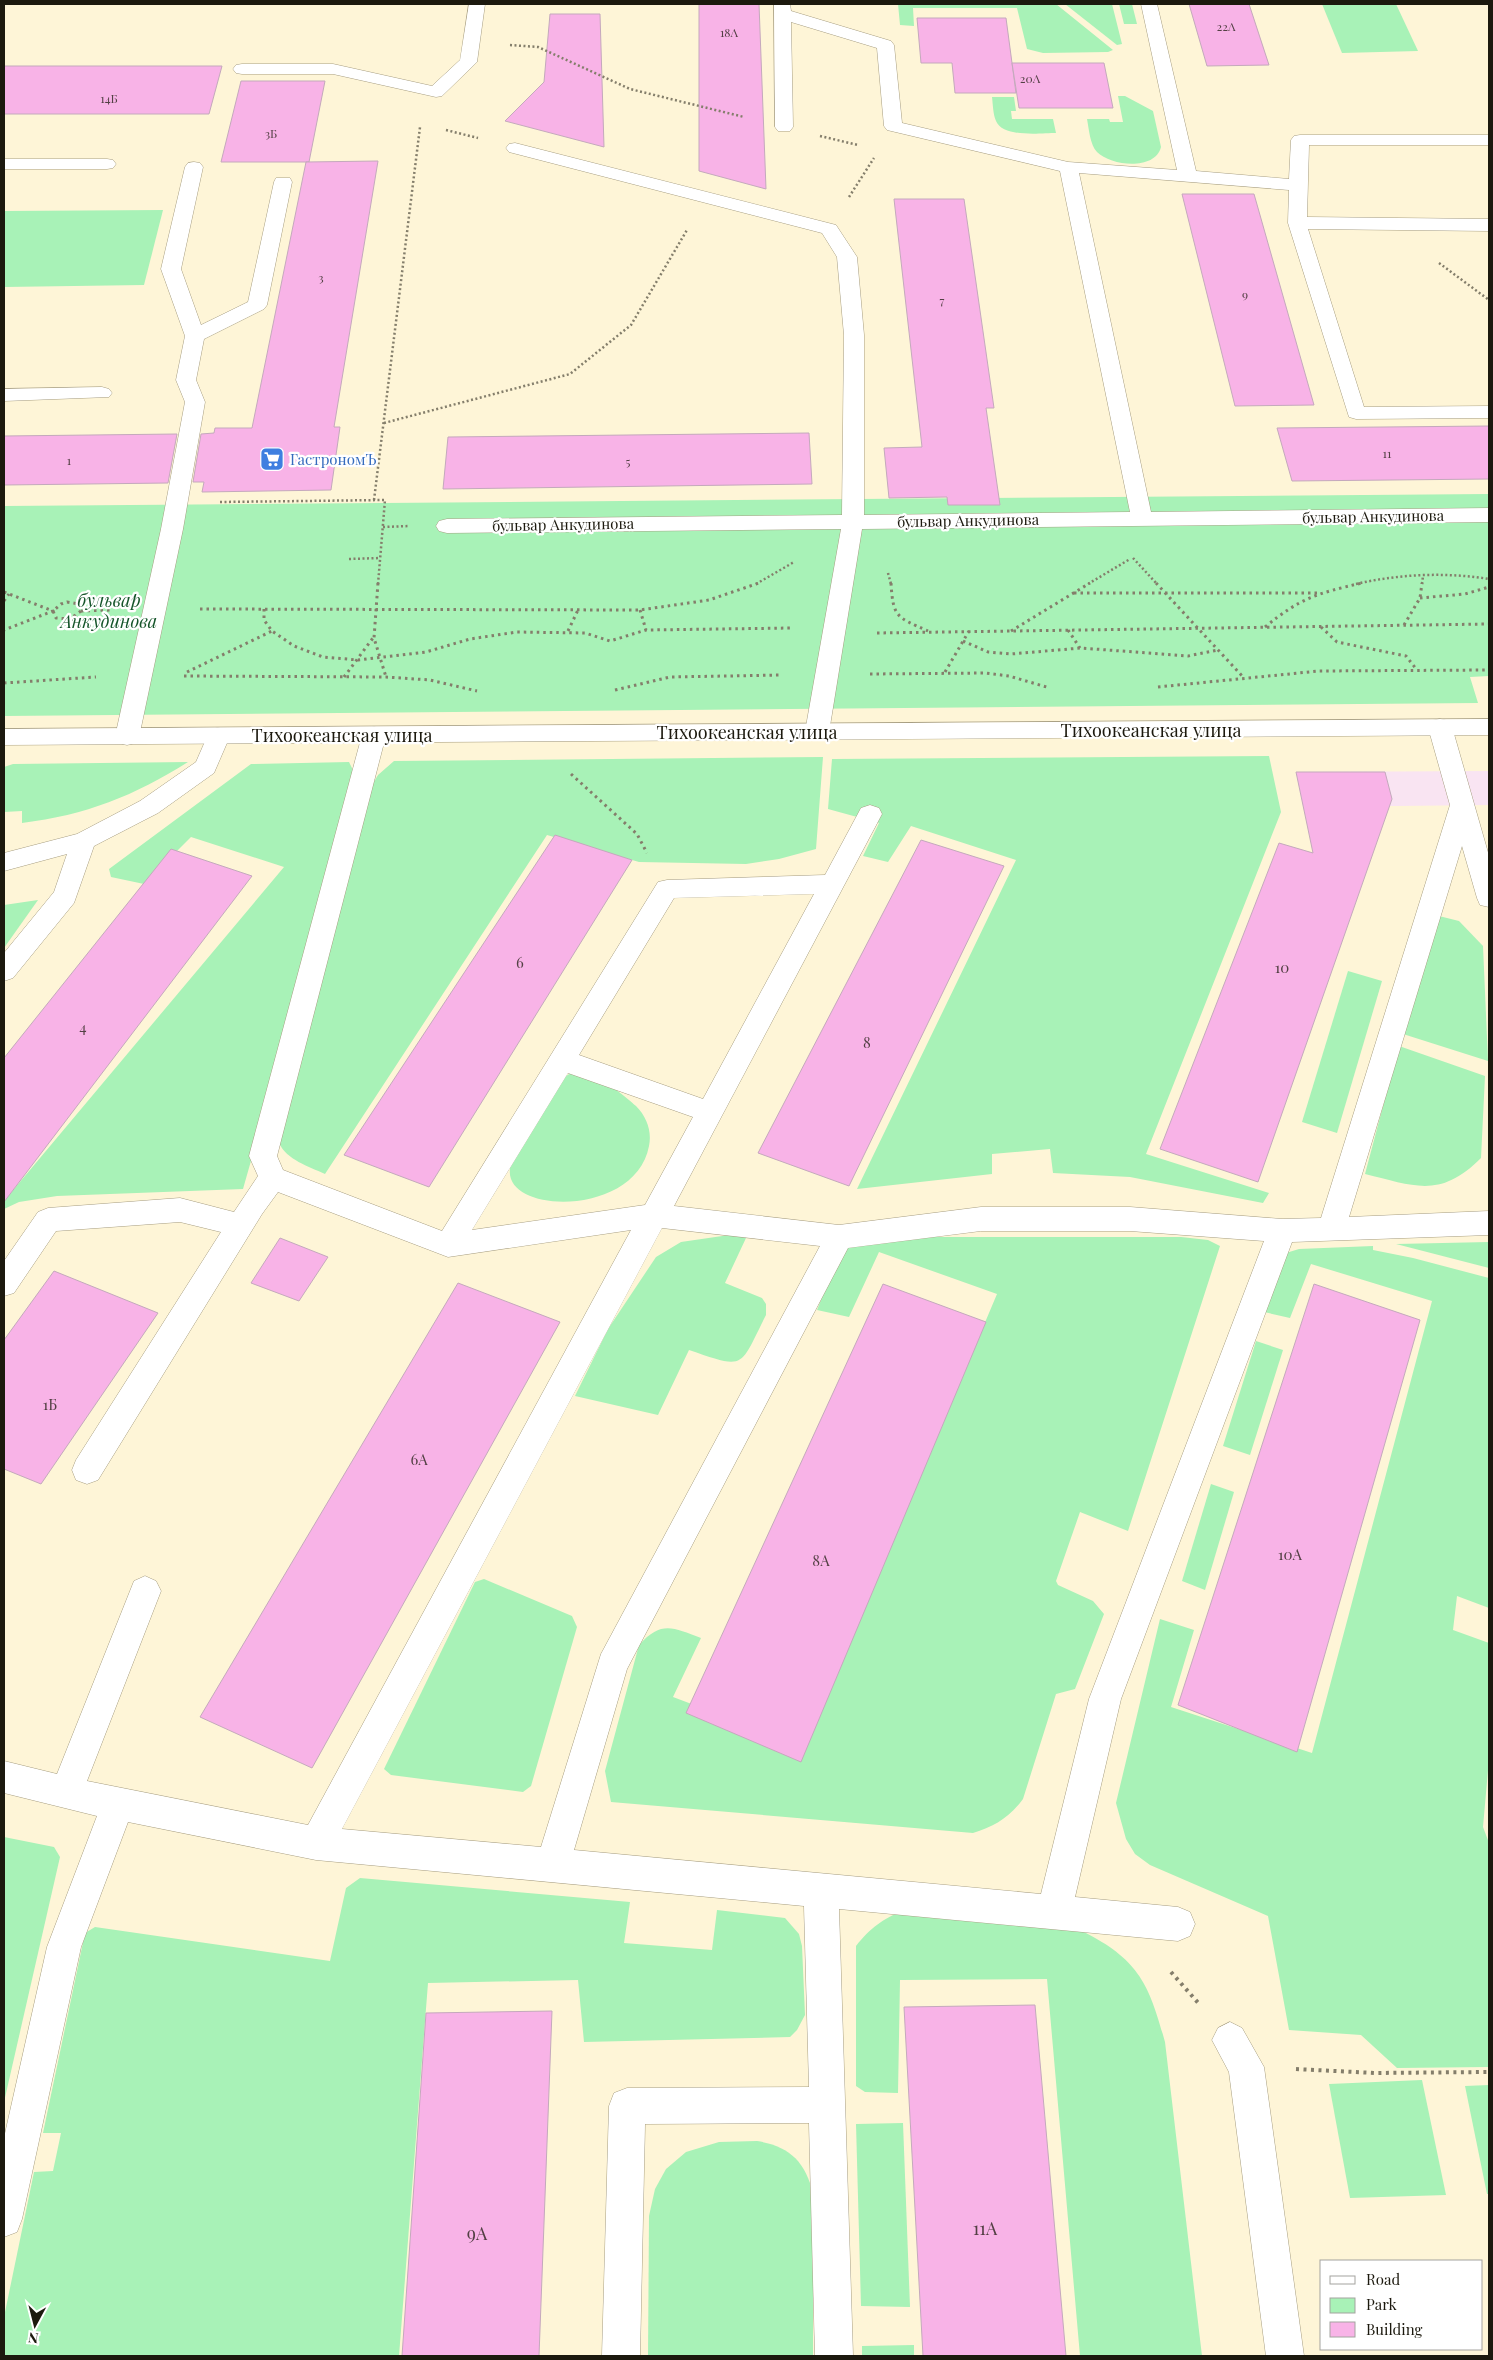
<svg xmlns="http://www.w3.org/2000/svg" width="1493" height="2360" viewBox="0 0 1493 2360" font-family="'Playfair Display',serif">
  <rect width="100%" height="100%" fill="#fef5d7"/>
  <polygon fill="#f9e4f2" points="1489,771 1489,805 1303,807 1296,772"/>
  <g fill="#a8f2b7">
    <polygon points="898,4 1056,4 1113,50 1108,52 1043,53 1027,49 1017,8 913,8 914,26 900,25"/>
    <polygon points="1065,4 1112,4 1122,44 1117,45"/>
    <polygon points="1119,4 1132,4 1137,24 1124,24"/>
    <polygon points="1322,4 1396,4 1418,51 1342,53"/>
    <path d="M1118,96h7l28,15 8,36c-6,24 -50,19 -64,5 -7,-7 -8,-23 -10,-33h22l1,3h13z"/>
    <path d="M992,97h22l2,14h-5l1,8h41l3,14c-15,0 -53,5 -60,-12 -3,-7 -3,-16 -4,-24z"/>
    <polygon points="163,210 144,285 4,287 4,211"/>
    <polygon points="1489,494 1489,676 1470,677 1478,703 4,716 4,506"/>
    <polygon points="1269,756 1281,812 1146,1154 1269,1193 1263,1203 1130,1177 1053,1173 1050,1149 992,1154 992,1174 857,1189 1016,860 911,826 888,862 863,856 879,823 828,809 832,759"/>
    <path d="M823,757l-7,92 -37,10 -33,5 -107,-2 -92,-27 -222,339c-17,-8 -38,-14 -46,-31l93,-358 6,-10 16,-14z"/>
    <path d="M188,762c-54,34 -102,53 -166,61v-12l-18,1v-45l9,-3z"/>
    <polygon points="349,762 356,776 358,785 243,1189 57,1196 19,1202 4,1209 4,1193 9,1195 284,867 191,837 144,884 111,877 109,869 251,764"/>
    <polygon points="38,900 4,948 4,905"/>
    <polygon points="1439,916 1459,921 1483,946 1488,1061 1403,1034"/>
    <polygon points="1348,971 1382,981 1337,1133 1302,1122"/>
    <path d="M1399,1046l86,30 -4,82c-41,41 -66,28 -116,16z"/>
    <path d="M571,1073c7,1 16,0 22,2 12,5 34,23 43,31 11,11 16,26 13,40 -13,71 -145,69 -139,23 2,-16 45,-75 56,-93z"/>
    <path d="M736,1234l10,4 -21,45 37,15 4,6v11c-27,53 -19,55 -77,35l-31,65 -83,-19 33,-67 48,-72 25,-15z"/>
    <path d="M852,1237h329l27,3 12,6 -92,285 -48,-19 -24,69 2,4 35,16 11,13 -29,75 -19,5 -33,105c-13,18 -29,28 -50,34l-362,-31 -6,-31 34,-126c23,-25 34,-17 62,-7l-28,59 133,50 191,-453 -118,-42 -30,65 -32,-7 26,-65z"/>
    <polygon points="1489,1242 1489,1268 1396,1244"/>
    <polygon points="1373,1246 1373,1250 1413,1258 1489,1278 1489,1608 1457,1596 1453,1630 1489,1643 1489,1759 1483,1827 1489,1843 1489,2067 1397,2068 1361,2035 1289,2030 1268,1916 1150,1865 1135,1854 1126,1839 1116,1803 1160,1619 1194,1630 1171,1707 1312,1753 1432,1301 1311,1264 1290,1318 1264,1312 1286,1253 1299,1249"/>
    <polygon points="1256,1341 1283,1350 1250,1455 1223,1446"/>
    <polygon points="1211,1484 1234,1492 1205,1590 1182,1581"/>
    <polygon points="484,1579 572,1616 577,1627 531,1786 523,1792 391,1775 384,1769 475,1582"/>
    <polygon points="4,1837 54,1847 60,1857 4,2102"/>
    <polygon points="360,1878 630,1902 624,1943 712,1950 717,1910 785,1918 799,1934 802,1946 805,2015 797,2030 790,2037 584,2042 578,1980 428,1983 399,2356 4,2356 4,2317 34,2172 53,2171 61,2133 43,2133 85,1933 95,1927 330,1961 346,1888"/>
    <path d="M903,1910l181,22c55,28 65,52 81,110l37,314h-122l-33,-377 -147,1 -2,113 -33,-1 -9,-6v-140c15,-19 26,-26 47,-36z"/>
    <polygon points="1422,2080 1446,2195 1350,2198 1329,2084"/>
    <polygon points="1489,2085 1489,2194 1487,2194 1465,2086"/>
    <polygon points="903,2123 910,2307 861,2306 856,2124"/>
    <path d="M757,2141c32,5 48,20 56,52v163h-165l1,-140 6,-27 11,-20 20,-17 33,-10z"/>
    <polygon points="914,2345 914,2356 862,2356 862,2346"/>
  </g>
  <g fill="#f8b3e7" stroke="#c4a9bc">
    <polygon points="699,4 759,4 766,189 699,171"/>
    <polygon points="1189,4 1249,4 1269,65 1207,66"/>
    <polygon points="550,14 600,14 604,147 505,121 544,82"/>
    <polygon points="917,18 1006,18 1016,93 955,93 952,63 921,63"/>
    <polygon points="1012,63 1104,63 1113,108 1019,108"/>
    <polygon points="4,66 222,66 209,114 4,114"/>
    <polygon points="241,81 325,81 309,162 221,162"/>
    <polygon points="378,161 334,427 340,427 331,490 202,492 204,482 193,482 201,434 214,433 215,428 252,428 306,162"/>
    <polygon points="1182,194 1254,194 1314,405 1235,406"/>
    <polygon points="894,199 964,199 994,408 986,408 1000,505 948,505 947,497 889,498 884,448 922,447"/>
    <polygon points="1489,426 1489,479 1292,481 1277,428"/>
    <polygon points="809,433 812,484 443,489 448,437"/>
    <polygon points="177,434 168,483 4,485 4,436"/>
    <polygon points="1296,772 1385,772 1392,799 1258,1182 1160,1149 1279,843 1313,853"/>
    <polygon points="555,835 632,860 429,1187 344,1155"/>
    <polygon points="921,840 1004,866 849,1186 758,1153"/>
    <polygon points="171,849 252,876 4,1202 4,1058"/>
    <polygon points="280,1238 328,1257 299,1301 251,1283"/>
    <polygon points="54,1271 158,1313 41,1484 4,1469 4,1340"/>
    <polygon points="458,1283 560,1322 312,1768 200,1717"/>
    <polygon points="883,1284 986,1322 801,1762 686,1713"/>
    <polygon points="1314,1284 1420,1320 1297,1752 1178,1705"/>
    <polygon points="1035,2005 1066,2356 923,2356 904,2007"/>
    <polygon points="552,2011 539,2356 402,2356 426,2013"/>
  </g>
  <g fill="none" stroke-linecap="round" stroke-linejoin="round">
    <g stroke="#a79e82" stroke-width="1">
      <g id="service">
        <polygon points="469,4 485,4 477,62 442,96 436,97 333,74 242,74 236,73 233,69 236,65 242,64 333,64 432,86 460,60"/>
        <polygon points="774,4 790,4 791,11 891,41 894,45 902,123 1068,162 1177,170 1141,4 1157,4 1196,171 1289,179 1291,140 1294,136 1300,135 1489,135 1489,145 1309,145 1307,217 1489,219 1489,231 1308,229 1364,407 1489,406 1489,418 1356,419 1349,417 1288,223 1289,190 1079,173 1151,512 1489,508 1489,522 862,529 829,732 825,738 817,740 809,738 805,732 841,529 447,533 439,531 436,526 439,521 447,519 842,515 844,335 837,257 822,233 509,152 506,148 509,144 515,143 836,225 857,257 864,335 864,515 1130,512 1060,171 887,130 884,126 877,48 791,22 793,127 790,131 778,131 775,127"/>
        <polygon points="4,159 107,159 113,160 116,164 113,168 107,169 4,169"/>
        <polygon points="194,162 200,163 203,167 181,269 201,325 248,302 274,182 276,178 290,178 292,182 267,305 264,309 204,339 196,380 205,402 183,529 139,737 135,743 127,745 119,743 115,737 161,529 185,402 176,380 185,336 161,269 185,167 188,163"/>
        <polygon points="102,387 109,389 112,393 109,397 4,401 4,389"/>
        <path d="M1440,719l8,2 4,6 37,129v51l-9,-2 -3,-7 -15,-52 -113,371 140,-6v24l-197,7 -171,457 -46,198 103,10 12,5 5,12 -5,12 -12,5 -339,-32 14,447h-38l-6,-233 -164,1 -5,232h-38l7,-250 5,-13 13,-5 182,-1 -5,-181 -488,-46 -188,-38 -47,125 -59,272 -5,13 -13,5v-99l43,-191 50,-131 -93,-23v-32l53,13 77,-193 11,-5 11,5 5,10 -74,190 221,44 323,-595 -183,27 -170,-65 -16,22 -164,266 -11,4 -11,-4 -4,-10 4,-10 145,-228 -41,-10 -124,9 -42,62 -10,3v-35l34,-49 10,-4 132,-10 54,14 24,-36 -9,-20 113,-421 4,-6 8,-2 8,2 4,6 -109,421 6,14 159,61 216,-349 9,-2 158,-5 36,-67 9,-3 9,3 3,6 -208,392 165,19 142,-18h149l152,12 39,-1 129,-413 -22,-78 4,-6zM814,894l-111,205 -124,-44 95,-157zM568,1073l125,44 -48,88 -173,25zM662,1228l158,18 -219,408 -60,193 -199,-18zM981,1231h149l134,10 -175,458 -48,195 -467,-44 53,-181 221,-421z"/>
        <polygon points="218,728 226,730 230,736 214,773 158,813 94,846 74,903 13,978 4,981 4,953 54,892 67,854 4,871 4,853 77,834 140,801 196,762 210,730"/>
        <polygon points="1230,2022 1242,2028 1264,2067 1304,2356 1266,2356 1229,2072 1212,2040 1218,2028"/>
      </g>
    </g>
    <g stroke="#a79e82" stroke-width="1">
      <polygon id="tertiary" points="1489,719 1489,735 4,745 4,729"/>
    </g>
    <g stroke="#847e6b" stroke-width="2.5" stroke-dasharray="2 2.5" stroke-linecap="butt">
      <polyline points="510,45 538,47 630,89 744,117"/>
      <polyline points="446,130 478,138"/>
      <polyline points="820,136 858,145"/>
      <polyline points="849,197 874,158"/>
      <polyline points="1439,263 1489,300"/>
      <polyline points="384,423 570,374 631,325 687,230"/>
      <polyline points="374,500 420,127"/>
      <polyline points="220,502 385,500 378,584"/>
      <polyline points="383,527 409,526"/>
      <polyline points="1133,558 1157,584"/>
      <polyline points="349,559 380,558"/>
      <polyline points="888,573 891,584"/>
      <polyline points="756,584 794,562"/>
      <polyline points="1088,584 1130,559"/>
      <path d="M1356,584c43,-10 89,-12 133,-5"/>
      <polyline points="1422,584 1423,576"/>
    </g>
    <g stroke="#847e6b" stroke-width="3" stroke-dasharray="2.5 4" stroke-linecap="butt">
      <polyline points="378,583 374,638 386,677"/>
      <path d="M891,583c2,35 6,34 37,48"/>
      <polyline points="1156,583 1244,678"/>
      <polyline points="4,592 53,611 4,630"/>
      <polyline points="1074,593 1317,593"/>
      <polyline points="1420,598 1465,594 1489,587"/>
      <polyline points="4,601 9,594"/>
      <polygon points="67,602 79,604 81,611 70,619 56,618 53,611 61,604"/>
      <polyline points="200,609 640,610 709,600 759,583"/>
      <polyline points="264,609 264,620 272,631 294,646 323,657 358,660 426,652 470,639 517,632 585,633 610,641 646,630 792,628"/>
      <polyline points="640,610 646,630"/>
      <polyline points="81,611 111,610"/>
      <polyline points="1404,625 1420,598 1422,583"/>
      <path d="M1265,627c35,-29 53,-34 97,-44"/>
      <polyline points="1321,627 1337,642 1406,656 1417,670"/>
      <polyline points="1068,630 1080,648"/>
      <polyline points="568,631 578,610"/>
      <polyline points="1011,631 1090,583"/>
      <polyline points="877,633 1489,624"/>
      <polyline points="963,641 988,652 1011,654 1081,648 1188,656 1218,650"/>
      <polyline points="187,672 272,631"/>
      <polyline points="945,672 969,631"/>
      <polyline points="870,674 985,673 1009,676 1050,688"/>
      <polyline points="184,676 386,677 430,680 477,691"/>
      <polyline points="344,677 373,638"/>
      <polyline points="4,683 96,677"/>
      <polyline points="1158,687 1319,671 1489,670"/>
      <polyline points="615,690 670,677 782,675"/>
      <polyline points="571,774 637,834 647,853"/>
    </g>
    <g stroke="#847e6b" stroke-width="4" stroke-dasharray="3 4.5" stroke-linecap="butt">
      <polyline points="1171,1972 1200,2005"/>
      <polyline points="1296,2069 1374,2073 1489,2072"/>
    </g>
    <use href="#service" fill="#fff" fill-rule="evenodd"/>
    <use href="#tertiary" fill="#fff" fill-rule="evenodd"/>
  </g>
  <defs>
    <g id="supermarket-square" transform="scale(1.25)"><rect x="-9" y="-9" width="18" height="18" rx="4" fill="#3f7fe0" stroke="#fff"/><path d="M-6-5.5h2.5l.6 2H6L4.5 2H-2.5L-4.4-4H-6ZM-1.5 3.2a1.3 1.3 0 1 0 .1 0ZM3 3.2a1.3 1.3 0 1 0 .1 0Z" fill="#fff"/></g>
  </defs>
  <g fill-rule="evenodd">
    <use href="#supermarket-square" x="272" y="459"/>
  </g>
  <g text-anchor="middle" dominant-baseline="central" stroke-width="4.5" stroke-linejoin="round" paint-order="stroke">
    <g font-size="12" fill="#534044">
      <text x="1226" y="26">22А</text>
      <text x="729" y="32">18А</text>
      <text x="1030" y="78">20А</text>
      <text x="109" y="98">14Б</text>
      <text x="271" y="133">3Б</text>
      <text x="321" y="277">3</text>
      <text x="1245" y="294">9</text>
      <text x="942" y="300">7</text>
      <text x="1387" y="453">11</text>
      <text x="69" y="460">1</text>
      <text x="628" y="461">5</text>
    </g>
    <g font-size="15" fill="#366cbe" stroke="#fff" text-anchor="start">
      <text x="290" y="459">ГастрономЪ</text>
    </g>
    <g font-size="15" fill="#1c190e" stroke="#fff">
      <text transform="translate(1373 516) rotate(-1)">бульвар Анкудинова</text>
      <text transform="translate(968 520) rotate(-1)">бульвар Анкудинова</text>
      <text transform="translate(563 524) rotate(-1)">бульвар Анкудинова</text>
    </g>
    <g font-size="15" fill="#534044">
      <text x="520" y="962">6</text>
      <text x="1282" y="967">10</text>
      <text x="83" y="1027">4</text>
      <text x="867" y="1042">8</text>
      <text x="50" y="1404">1Б</text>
      <text x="419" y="1459">6А</text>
      <text x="1290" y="1554">10А</text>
      <text x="821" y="1560">8А</text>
    </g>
    <g font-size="18" font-style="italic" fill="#15552a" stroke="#fff">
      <text x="109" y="600">бульвар<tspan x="109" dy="21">Анкудинова</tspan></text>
    </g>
    <g font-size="18" fill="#1c190e" stroke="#fff">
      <text x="1151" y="730">Тихоокеанская улица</text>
      <text x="747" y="732">Тихоокеанская улица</text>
      <text x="342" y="735">Тихоокеанская улица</text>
    </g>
    <g font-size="18" fill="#534044">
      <text x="985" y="2228">11А</text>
      <text x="477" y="2233">9А</text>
    </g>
  </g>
  <rect width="1493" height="2360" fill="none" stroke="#1c190e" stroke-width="10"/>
  <rect x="1320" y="2260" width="162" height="90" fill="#ffffff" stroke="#a4a39f"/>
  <rect x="1330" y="2276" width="25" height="8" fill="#ffffff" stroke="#a4a39f"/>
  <text x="1366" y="2285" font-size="15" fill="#1c190e">Road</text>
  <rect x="1330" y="2298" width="25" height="15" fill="#a8f2b7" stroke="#a4a39f"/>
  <text x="1366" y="2310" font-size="15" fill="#1c190e">Park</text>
  <rect x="1330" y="2322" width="25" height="15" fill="#f8b3e7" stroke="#a4a39f"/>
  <text x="1366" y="2335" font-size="15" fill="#1c190e">Building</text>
  <g transform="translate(35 2325) rotate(187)" stroke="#ffffff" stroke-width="4" paint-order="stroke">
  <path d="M0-4L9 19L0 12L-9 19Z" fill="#1c190e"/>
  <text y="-8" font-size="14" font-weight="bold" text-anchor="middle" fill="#1c190e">N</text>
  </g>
</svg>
